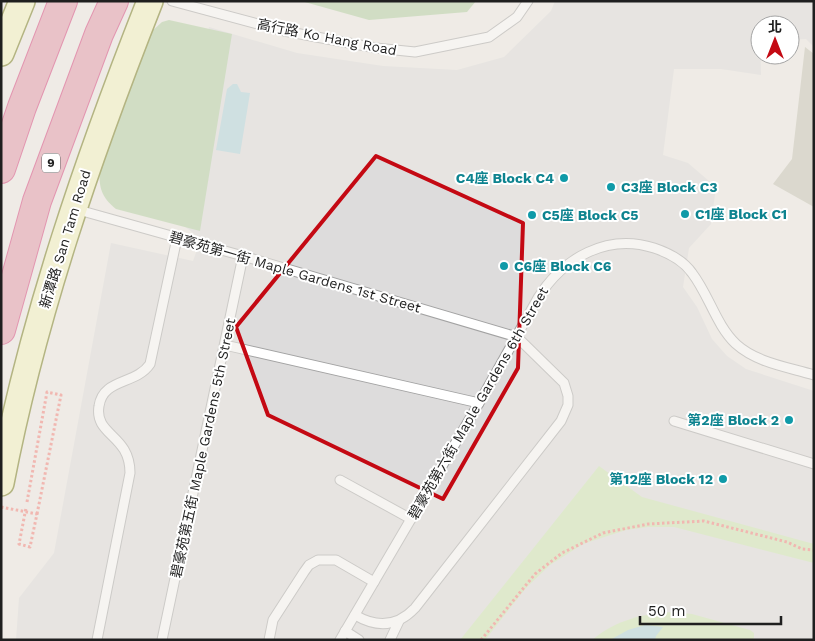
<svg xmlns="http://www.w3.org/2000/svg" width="815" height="641" viewBox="0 0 815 641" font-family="'Work Sans','Noto Sans TC',sans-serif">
  <rect width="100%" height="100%" fill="#efebe6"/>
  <polygon fill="#dddcdc" points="555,1 814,1 814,47 806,39 790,40 790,25 760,25 761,75 721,69 674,69 663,155 688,163 716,187 711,224 689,248 683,287 697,307 712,339 727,356 746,369 814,391 814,640 16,640 19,598 54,553 111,243 193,261 201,239 162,209 209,27 297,53 383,66 457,70 504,57 551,11"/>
  <polygon fill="#c3c2b1" points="805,47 814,54 814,207 773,184 792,159"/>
  <g fill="#cde7ae">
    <polygon points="599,466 642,497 814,544 814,563 674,527 648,527 626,530 583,544 550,565 526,588 485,640 460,640"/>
    <path d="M674,612l18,2 58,16 4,3v5l-2,2h-160c24,-20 52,-27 82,-28z"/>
  </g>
  <g fill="#adcd9c">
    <polygon points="301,1 476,1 467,12 369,20"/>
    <path d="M169,20l63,14 -32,197 -84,-22c-14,-11 -18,-22 -16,-40l51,-137 11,-10z"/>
  </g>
  <g fill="#a8d2db">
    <polygon points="233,84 237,84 241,92 250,93 240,154 216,150 227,89"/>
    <polygon points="645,625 663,627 656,636 655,640 610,640 628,630"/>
  </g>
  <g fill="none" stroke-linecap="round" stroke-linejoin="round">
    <g stroke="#a3a3a3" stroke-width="11">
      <g id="lane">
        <polyline points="172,1 284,31 376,48 415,52 489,37 517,17 528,1"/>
        <path d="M75,209l168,47 274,81 47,46 4,13v9l-7,16 -146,187c-18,19 -38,20 -60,7"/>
        <polyline points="225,345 479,403"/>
        <polyline points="674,421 814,464"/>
        <polyline points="340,480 411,519"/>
        <polyline points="345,631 359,640"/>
        <path d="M97,640l33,-167c0,-39 -36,-37 -31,-67 4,-28 37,-21 51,-42l27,-126"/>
        <polyline points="162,640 243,256"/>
        <polyline points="269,640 273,620 304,572 309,565 318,560 336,560 374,582"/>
        <path d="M340,640l139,-237 59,-105c25,-40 69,-65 116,-50 15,5 29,12 38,25 17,22 24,52 44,71 21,19 52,23 78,31"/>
        <polyline points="390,640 399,621"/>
      </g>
    </g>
    <g stroke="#6c720a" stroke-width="28">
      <g id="secondary">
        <polyline points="1,53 22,1"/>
        <path d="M1,483c32,-166 87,-325 149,-482"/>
      </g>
    </g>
    <g stroke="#d32d6f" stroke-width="30">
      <g id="highway">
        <polyline points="1,169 22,107 63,1"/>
        <polyline points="1,330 37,201 99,34 114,1"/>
      </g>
    </g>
    <g stroke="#f37972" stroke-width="3" stroke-dasharray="2.5 2.5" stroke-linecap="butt">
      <polyline points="1,507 37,514 30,547 19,544 26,508"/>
      <polyline points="481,640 535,574 562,553 603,533 648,524 704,521 787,542 802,549 814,550"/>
    </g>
    <use href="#lane" stroke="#fff" stroke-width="9"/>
    <use href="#secondary" stroke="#f7f6bc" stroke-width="25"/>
    <use href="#highway" stroke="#e391a5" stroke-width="28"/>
    <polyline stroke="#f37972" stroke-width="3" stroke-dasharray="2.5 2.5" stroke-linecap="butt" points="27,502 47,392 61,395 37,514"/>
  </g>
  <path d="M0 0H815V641H0ZM376,156l147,67 -5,145 -75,131 -175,-84 -32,-88z" fill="#efebe6" fill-opacity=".55" fill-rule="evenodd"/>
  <path fill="none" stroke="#c40913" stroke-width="4" stroke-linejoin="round" d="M376,156l147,67 -5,145 -75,131 -175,-84 -32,-88z"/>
  <g fill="#0f9aa8" stroke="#fff" stroke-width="2">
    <circle cx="564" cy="178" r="5"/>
    <circle cx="611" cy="187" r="5"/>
    <circle cx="685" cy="214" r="5"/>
    <circle cx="532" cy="215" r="5"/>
    <circle cx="504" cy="266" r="5"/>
    <circle cx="789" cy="420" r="5"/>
    <circle cx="723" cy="479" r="5"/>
  </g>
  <g text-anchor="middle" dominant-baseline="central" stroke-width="4" stroke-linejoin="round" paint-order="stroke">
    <rect fill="#fff" stroke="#626262" stroke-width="1" x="42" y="153.5" width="18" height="19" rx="4"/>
    <g font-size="12" font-weight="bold" fill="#1f1f1f">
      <text x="51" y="163">9</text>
    </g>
    <g font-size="14" fill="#1f1f1f" stroke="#fff">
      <text transform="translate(327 37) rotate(11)">高行路 Ko Hang Road</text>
      <text transform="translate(65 239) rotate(-73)">新潭路 San Tam Road</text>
      <text transform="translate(295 272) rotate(16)">碧豪苑第一街 Maple Gardens 1st Street</text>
      <text transform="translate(478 403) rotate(-60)">碧豪苑第六街 Maple Gardens 6th Street</text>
      <text transform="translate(203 448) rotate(-78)">碧豪苑第五街 Maple Gardens 5th Street</text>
    </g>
    <g font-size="14" font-weight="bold" fill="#0d838f" stroke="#fff" text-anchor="start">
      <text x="554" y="178" text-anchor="end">C4座 Block C4</text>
      <text x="621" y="187">C3座 Block C3</text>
      <text x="695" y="214">C1座 Block C1</text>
      <text x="542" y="215">C5座 Block C5</text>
      <text x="514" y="266">C6座 Block C6</text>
      <text x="779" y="420" text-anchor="end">第2座 Block 2</text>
      <text x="713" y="479" text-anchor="end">第12座 Block 12</text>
    </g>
  </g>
  <rect width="815" height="641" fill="none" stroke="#1f1f1f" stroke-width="5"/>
  <g transform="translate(775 40)"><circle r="24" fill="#ffffff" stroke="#a5a5a5"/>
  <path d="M0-4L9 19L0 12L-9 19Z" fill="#c40913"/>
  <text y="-8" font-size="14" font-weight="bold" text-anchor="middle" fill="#1f1f1f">北</text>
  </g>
  <path d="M640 616v8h141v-8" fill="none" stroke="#1f1f1f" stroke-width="2.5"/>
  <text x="648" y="616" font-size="15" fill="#1f1f1f" stroke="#ffffff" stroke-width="4" paint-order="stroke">50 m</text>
</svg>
